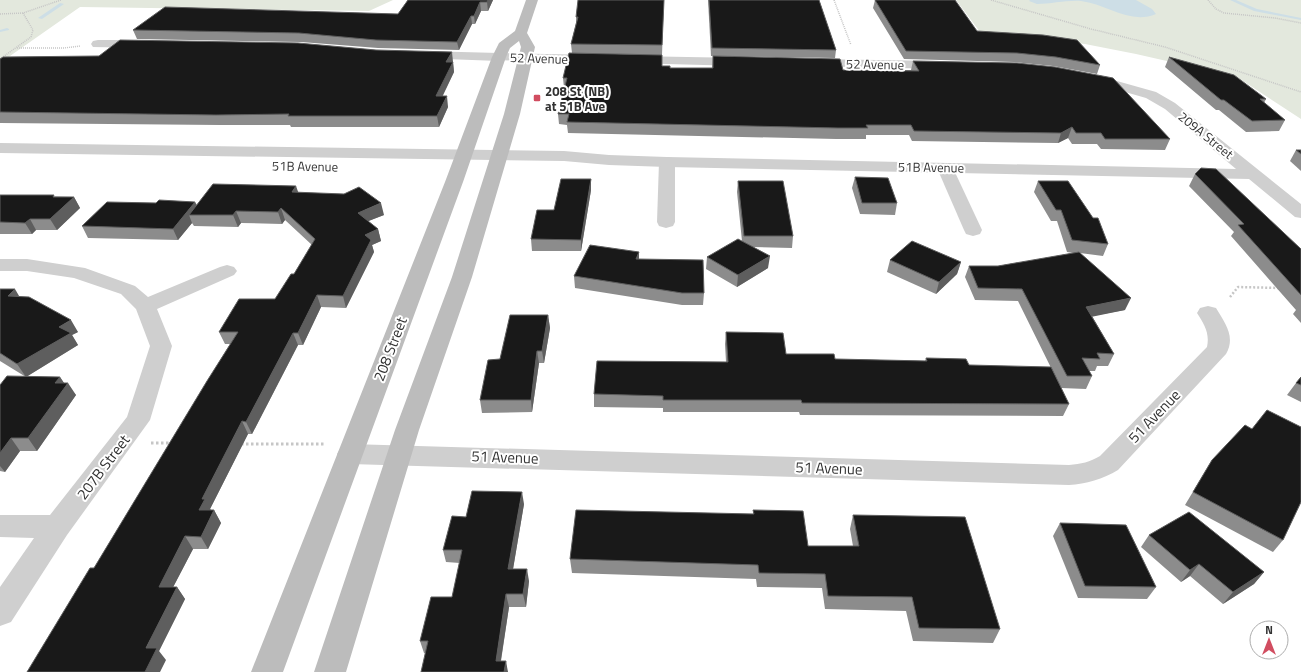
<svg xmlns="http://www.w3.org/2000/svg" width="1301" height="672" viewBox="0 0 1301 672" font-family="'Titillium Web',sans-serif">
  <rect width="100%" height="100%" fill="#fff"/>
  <g fill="#e3e8dd">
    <polygon points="0,0 393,0 369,11 80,7 0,63"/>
    <polygon points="956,0 1301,0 1301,119 1237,77 1136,54 1085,44 980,32"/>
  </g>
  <path fill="#cddee6" d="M1030,0h106l16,9 4,5c-26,11 -49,-10 -75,-13 -14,-1 -30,3 -44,3l-8,-3z"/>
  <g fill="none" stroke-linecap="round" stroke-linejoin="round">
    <g fill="#cddee6" fill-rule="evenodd">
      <polygon points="1230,0 1236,0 1257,9 1301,18 1301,20 1254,11"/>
      <polygon points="60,3 64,4 42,19 38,18"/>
      <polygon points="7,28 9,29 9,30 0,32 0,30"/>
    </g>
    <g stroke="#c6c6c6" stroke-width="1.5" stroke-dasharray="1 1" stroke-linecap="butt">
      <polyline points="834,0 851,45"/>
      <polyline points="991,0 1091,29 1165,47 1301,92"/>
      <polyline points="1208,0 1216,9 1224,13 1275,18 1301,23"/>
      <polyline points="0,14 23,13 61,0"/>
      <polyline points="17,48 64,48 80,46"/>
      <polyline points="0,59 31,37 33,30 23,13"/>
    </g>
    <polyline stroke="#c6c6c6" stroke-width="2.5" stroke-dasharray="2 2" stroke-linecap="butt" points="1230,297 1238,287 1279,288"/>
    <g stroke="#c6c6c6" stroke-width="3" stroke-dasharray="2.5 2.5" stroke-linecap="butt">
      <polyline points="151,443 172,443"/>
      <polyline points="241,444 326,444"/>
    </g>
    <g fill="#cfcfcf" fill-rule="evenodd">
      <polygon points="98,40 145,40 150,41 152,44 150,47 145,48 93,47 91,44 93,41"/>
      <polygon points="423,51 499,53 504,54 506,57 504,60 499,61 418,58 416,55 418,52"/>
      <polygon points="667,157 673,158 675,162 675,222 673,226 666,228 659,226 657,222 659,162 661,158"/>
      <polygon points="945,163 951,164 953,168 982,230 980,234 973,236 966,234 964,230 937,168 939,164"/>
      <polygon points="0,259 27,259 85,268 135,286 148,297 220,267 227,265 234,267 237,271 234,275 157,309 172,346 150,420 67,535 11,622 0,626 0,587 34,538 0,537 0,515 50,515 127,417 150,346 136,309 121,294 74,278 27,271 0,271"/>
      <path d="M1208,306l8,2c9,15 20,29 10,46l-108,116c-15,9 -32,14 -49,15l-719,-21 -9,-3 -4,-7 4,-7 9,-3 719,21c12,-1 21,-3 31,-9l107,-109c3,-14 -3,-23 -10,-34l3,-5z"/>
    </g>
    <g fill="#cfcfcf" fill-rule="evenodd">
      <polygon points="499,53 598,55 603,56 605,59 603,62 598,63 494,60 492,57 494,54"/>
      <polygon points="633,56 742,58 747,59 749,62 747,65 742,66 628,63 626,60 628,57"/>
      <polygon points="811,59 942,61 947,62 949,65 947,68 942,69 806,66 804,63 806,60"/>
      <polygon points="1092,74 1156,92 1175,103 1301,204 1301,218 1295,217 1249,179 667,167 609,165 564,161 0,153 0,143 564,151 609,155 667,157 1236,169 1165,109 1146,98 1087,81 1085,78 1087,75"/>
    </g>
    <polygon fill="#bcbcbc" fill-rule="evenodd" points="526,0 538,0 527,33 535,47 520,114 472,277 419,430 346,672 314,672 395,430 452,277 504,114 521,47 519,41 510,48 506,57 463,182 283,672 251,672 445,182 492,57 499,43 515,31"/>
  </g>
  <g fill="#8c8c8c">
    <polygon points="408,0 493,0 488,11 481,11 475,24 472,24 459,50 378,48 301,42 137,39 133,30 398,14"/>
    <polygon points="664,0 662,55 572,53 571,44 576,23 576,17"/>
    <polygon points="708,0 819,0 836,50 835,58 711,56"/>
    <polygon points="875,0 977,31 1100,65 1097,74 1053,66 1014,62 904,59 873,8"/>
    <polygon points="99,56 453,61 453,62 454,72 442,96 448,107 439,127 291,127 290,125 220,125 0,123 0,59"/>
    <polygon points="713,56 843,70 911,70 913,61 1170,139 1165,150 1101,149 1097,144 1072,144 1068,138 1058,143 912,141 909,135 866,135 866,139 836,139 568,133 567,125 559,124 558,114 564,88 563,78 670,68 712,68"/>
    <polygon points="1169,57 1266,99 1264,103 1285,120 1279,131 1246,132 1219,110 1216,110 1165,67"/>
    <polygon points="1296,150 1301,150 1301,171 1290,161"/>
    <polygon points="1195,174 1301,249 1301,323 1293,314 1296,310 1231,236 1234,232 1189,186"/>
    <polygon points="855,177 897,203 895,215 860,214 852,188"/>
    <polygon points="591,179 591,190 581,251 532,251 531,239 554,210"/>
    <polygon points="738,181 793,236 792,248 754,247 768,268 737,287 706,269 707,257 742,241 737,192"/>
    <polygon points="1038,181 1108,244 1103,256 1080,253 1125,310 1092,316 1114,354 1108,366 1097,366 1095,371 1089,371 1092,376 1086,389 1061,388 1018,301 975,300 965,277 969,266 998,266 1073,253 1067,252 1057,221 1051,221 1034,192"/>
    <polygon points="298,193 384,215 368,221 378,229 381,241 372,245 374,252 346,308 321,307 303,345 298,345 252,434 248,434 210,509 211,510 214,510 221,523 208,549 193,549 173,587 177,587 185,599 159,651 166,660 94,568 230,344 225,344 219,332 275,299 294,274 312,245 285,220 282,224 241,223 238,227 194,226 192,223 178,240 88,238 82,226 156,203 195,202 197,205"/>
    <polygon points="0,195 74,197 80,208 57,230 36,230 32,234 0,234"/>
    <polygon points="639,252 639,259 704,293 703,305 682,305 575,288 574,276"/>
    <polygon points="890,260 961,262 957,274 936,294 887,272"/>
    <polygon points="0,289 20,297 78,332 72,335 78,345 26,377 0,361"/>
    <polygon points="548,315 550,328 544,363 539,363 532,412 482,413 480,400 500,359"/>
    <polygon points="726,332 786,354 835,359 925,361 926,358 969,365 1069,404 1063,416 800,415 799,412 663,412 663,408 594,407 594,394 726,362 725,344"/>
    <polygon points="60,377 64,383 76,395 37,451 20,451 5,472 0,471 0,385"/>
    <polygon points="1301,377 1301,402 1287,395 1296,383"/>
    <polygon points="1212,460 1283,540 1273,552 1185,505"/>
    <polygon points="524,504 513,569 529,581 526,607 509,607 501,661 508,672 424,653 420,641 452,597 460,563 446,562 443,550 466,517"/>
    <polygon points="753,510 808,546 853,546 850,529 853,515 1000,629 993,643 913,641 906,611 825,609 822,588 757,587 756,579 572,573 570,559 753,514"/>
    <polygon points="1060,523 1156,587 1147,599 1078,598 1053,536"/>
    <polygon points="1149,535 1264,572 1254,584 1223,604 1190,576 1181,582 1141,547"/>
  </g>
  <g fill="#5e5e5e">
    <polygon points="488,0 493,0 488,11 487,2"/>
    <polygon points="480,2 481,11 475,24 474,16"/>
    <polygon points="471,16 472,24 459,50 457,42"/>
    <polygon points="452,52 454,72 438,106 436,96 446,62"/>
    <polygon points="447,96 448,107 439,127 437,116"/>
    <polygon points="1072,127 1068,138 1058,143 1061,133"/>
    <polygon points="591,179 591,190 581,251 581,240"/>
    <polygon points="296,186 300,197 292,192"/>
    <polygon points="74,197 80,208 57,230 50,219"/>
    <polygon points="195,202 200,213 189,215 192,223 178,240 173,229"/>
    <polygon points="381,203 384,215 361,224 358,213"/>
    <polygon points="281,208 285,220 282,224 278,212"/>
    <polygon points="236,211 241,223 238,227 233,215"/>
    <polygon points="30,219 36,230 32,234 25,223"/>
    <polygon points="378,229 381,241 372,245 374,252 346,308 343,296 365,235"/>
    <polygon points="639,252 639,264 636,259"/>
    <polygon points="770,256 768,268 737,287 738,275"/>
    <polygon points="961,262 957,274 936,294 939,282"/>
    <polygon points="15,289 22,301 8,296"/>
    <polygon points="317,295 321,307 303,345 298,333"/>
    <polygon points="1131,298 1125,310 1081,319 1086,307"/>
    <polygon points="548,315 550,328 544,363 542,351"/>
    <polygon points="71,320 78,332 72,335 78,345 26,377 17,364 59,327"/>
    <polygon points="293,333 298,345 252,434 246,422"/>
    <polygon points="537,351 539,363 532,412 531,400"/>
    <polygon points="60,377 66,386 68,383 76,395 37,451 28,438 55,383"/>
    <polygon points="242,421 248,434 210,509 212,512 199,510 202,499"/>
    <polygon points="11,438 20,451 5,472 0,466 0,453"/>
    <polygon points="522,492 524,504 511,581 508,569"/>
    <polygon points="214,510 221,523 208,549 201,537"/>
    <polygon points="185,536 193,549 167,599 159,587"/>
    <polygon points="1199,564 1190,576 1181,582 1190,570"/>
    <polygon points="527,569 529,581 526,607 523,594"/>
    <polygon points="1264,572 1254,584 1223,604 1233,592"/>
    <polygon points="177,587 185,599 159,651 166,660 160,672 145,672 146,648"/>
    <polygon points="506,594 509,607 499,672 496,661"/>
    <polygon points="506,661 508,672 504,672"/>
  </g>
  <g fill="#191919" stroke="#5e5e5e">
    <polygon points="408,0 488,0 487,2 480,2 474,16 471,16 457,42 376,40 299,33 133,30 165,7 398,14"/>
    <polygon points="578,0 664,0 662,45 571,44 578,17 576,17"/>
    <polygon points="709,0 819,0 836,50 712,48"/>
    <polygon points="875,0 955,0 977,31 1043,35 1077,40 1100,65 1056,57 1017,53 906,51"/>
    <polygon points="120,40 298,43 376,50 452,52 446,62 453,62 436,96 447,96 437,116 288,116 289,114 216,115 0,112 0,59 3,57 99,56"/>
    <polygon points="569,53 662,55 662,66 670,66 670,68 713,68 713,56 840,59 843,70 919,71 913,61 1017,63 1055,67 1113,78 1170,139 1105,139 1101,133 1076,133 1072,127 1061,133 914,131 911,125 866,125 868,128 838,128 567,122 569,114 558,114 567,78 563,78"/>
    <polygon points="1169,57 1234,75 1266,99 1260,99 1285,120 1252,121 1224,100 1221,100"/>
    <polygon points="1296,150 1301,150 1301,154"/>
    <polygon points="1201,168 1216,169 1301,249 1301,295 1238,225 1244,224 1195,174"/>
    <polygon points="855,177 888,178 897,203 862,203"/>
    <polygon points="561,179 591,179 581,240 531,239 537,210 554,210"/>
    <polygon points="738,181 783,181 793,236 744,236"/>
    <polygon points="1038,181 1068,181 1093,218 1098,218 1108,244 1072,240 1061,210 1056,210"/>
    <polygon points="213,184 296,186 292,192 344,194 359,187 381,203 358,213 378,229 365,235 371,240 343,296 317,295 298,333 293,333 246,422 242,421 202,499 205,499 199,510 214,510 201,537 185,536 159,587 177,587 146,648 157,648 145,672 27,672 90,568 94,568 207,381 238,332 219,332 239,299 275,299 291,274 294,274 315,239 281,208 278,212 236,211 233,215 189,215"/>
    <polygon points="0,195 54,195 53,197 74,197 50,219 30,219 25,223 0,222"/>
    <polygon points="159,200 195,202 173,229 82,226 107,202 156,203"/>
    <polygon points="738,239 770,256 738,275 707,257"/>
    <polygon points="912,241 961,262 939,282 890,260"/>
    <polygon points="590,245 639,252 636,259 703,260 704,293 682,293 574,276"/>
    <polygon points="1079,252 1131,298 1086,307 1114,354 1097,353 1100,359 1082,358 1092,376 1067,376 1022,289 978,288 969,266 998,266"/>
    <polygon points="0,289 15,289 8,296 29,297 71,320 59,327 71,333 17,364 0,353"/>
    <polygon points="510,315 548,315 542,351 537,351 531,400 480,400 488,360 500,359"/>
    <polygon points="726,332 783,333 786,354 834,354 835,359 927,361 926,358 966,359 969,365 1051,367 1069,404 802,403 801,400 663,400 663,396 594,394 597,361 728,362"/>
    <polygon points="7,376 60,377 55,383 68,383 28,438 11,438 0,453 0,385"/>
    <polygon points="1301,377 1301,385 1296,383"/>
    <polygon points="1267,410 1301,427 1301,502 1283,540 1193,492 1212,460 1245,425 1252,429"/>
    <polygon points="472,491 522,492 508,569 527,569 523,594 506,594 496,661 506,661 504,672 421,672 428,641 420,641 431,597 452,597 462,550 443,550 452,516 466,517"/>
    <polygon points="576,510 754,514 753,510 803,511 808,546 859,546 853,515 965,517 1000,629 919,628 912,597 828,596 825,574 759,573 758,565 570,559"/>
    <polygon points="1189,512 1264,572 1233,592 1199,564 1190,570 1149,535"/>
    <polygon points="1060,523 1126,525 1156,587 1085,586"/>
  </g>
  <rect fill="#d14d60" stroke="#fff" stroke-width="1.5" x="533" y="94" width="8" height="8" rx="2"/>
  <g text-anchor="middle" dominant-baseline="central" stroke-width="4" stroke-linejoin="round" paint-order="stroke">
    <g font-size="13" fill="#323232" stroke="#fff">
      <text transform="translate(539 58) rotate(2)">52 Avenue</text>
      <text transform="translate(875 64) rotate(1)">52 Avenue</text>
      <text transform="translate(1206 135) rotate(39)">209A Street</text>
      <text transform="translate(305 166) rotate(1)">51B Avenue</text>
      <text transform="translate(931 167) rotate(1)">51B Avenue</text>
    </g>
    <g font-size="13" font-weight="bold" fill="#323232" stroke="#fff" text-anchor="start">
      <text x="545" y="91">208 St (NB)<tspan x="545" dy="15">at 51B Ave</tspan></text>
    </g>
    <g font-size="15" fill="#323232" stroke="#fff">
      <text transform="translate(390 349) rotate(-69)">208 Street</text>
      <text transform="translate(1154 416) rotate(-46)">51 Avenue</text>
      <text transform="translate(505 457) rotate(2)">51 Avenue</text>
      <text transform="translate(103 467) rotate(-53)">207B Street</text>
      <text transform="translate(829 468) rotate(2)">51 Avenue</text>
    </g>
  </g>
  <g transform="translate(1269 640)"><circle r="19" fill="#ffffff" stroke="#adadad"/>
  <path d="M0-3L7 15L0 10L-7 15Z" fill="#d14d60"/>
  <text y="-6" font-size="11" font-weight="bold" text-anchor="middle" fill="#323232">N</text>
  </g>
</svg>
